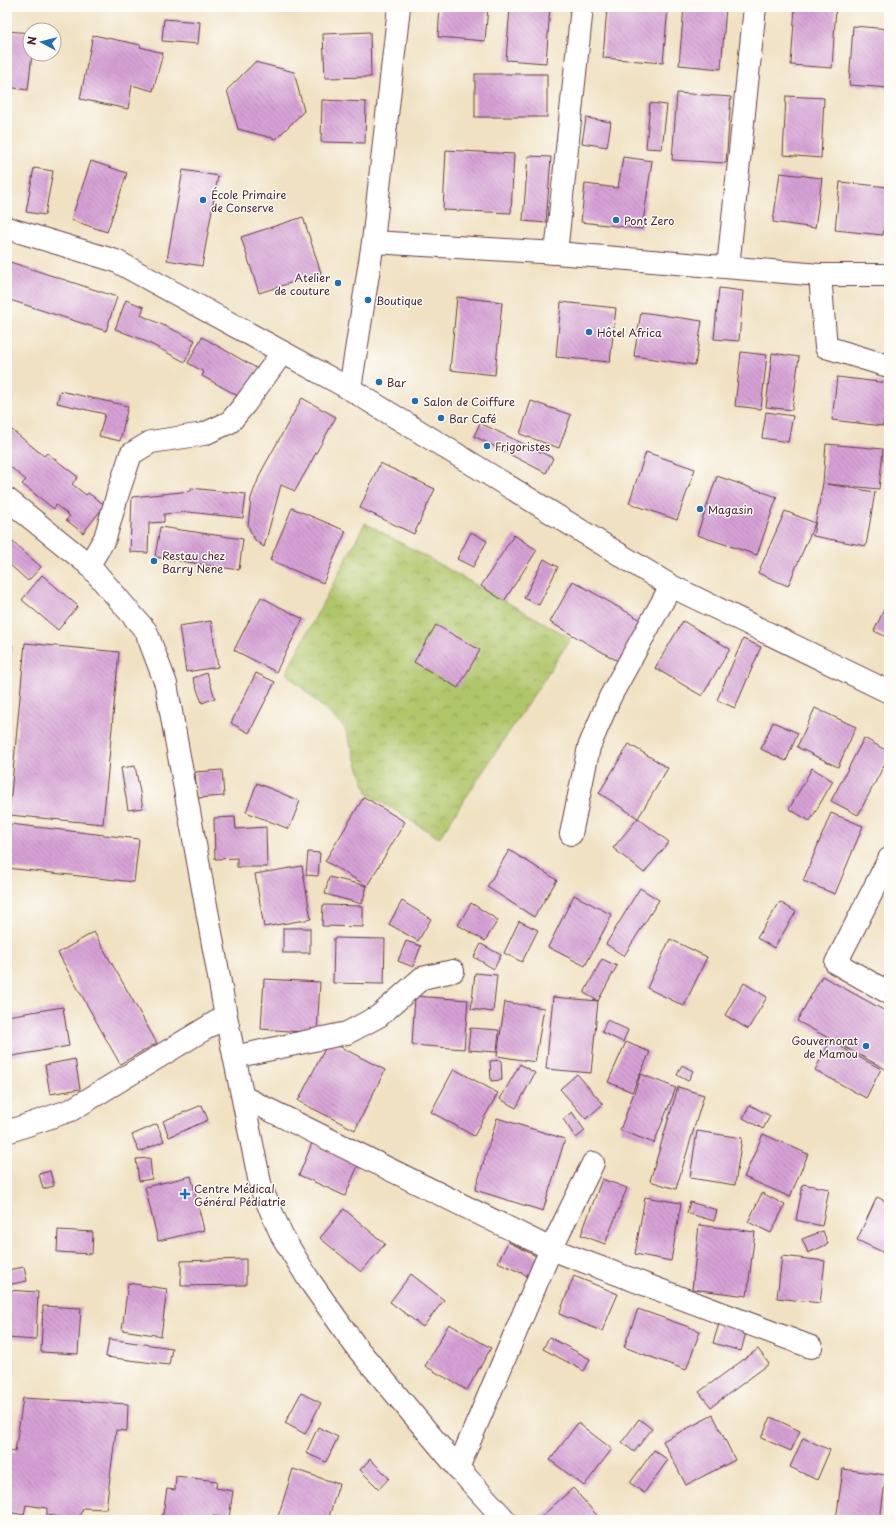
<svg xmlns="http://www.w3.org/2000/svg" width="896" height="1527" viewBox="0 0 896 1527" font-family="'Playpen Sans',sans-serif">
  <defs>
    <pattern id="park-crowns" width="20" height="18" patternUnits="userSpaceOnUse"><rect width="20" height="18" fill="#b0c66b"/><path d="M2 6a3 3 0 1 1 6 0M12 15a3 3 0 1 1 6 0" fill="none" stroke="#91a058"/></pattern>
    <pattern id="building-back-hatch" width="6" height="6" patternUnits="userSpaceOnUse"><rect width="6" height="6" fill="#d7a1d6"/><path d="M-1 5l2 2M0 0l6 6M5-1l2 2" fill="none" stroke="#b083ae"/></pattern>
  </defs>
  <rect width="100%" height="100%" fill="#fdfcf7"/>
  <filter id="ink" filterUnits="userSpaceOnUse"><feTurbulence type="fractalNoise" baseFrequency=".025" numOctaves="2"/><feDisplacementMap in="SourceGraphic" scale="8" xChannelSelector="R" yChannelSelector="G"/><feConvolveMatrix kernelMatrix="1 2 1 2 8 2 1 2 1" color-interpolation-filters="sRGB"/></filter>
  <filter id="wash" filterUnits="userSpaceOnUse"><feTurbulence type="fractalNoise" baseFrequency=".012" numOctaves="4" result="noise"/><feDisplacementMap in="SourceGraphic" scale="16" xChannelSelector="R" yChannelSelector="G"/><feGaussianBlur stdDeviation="0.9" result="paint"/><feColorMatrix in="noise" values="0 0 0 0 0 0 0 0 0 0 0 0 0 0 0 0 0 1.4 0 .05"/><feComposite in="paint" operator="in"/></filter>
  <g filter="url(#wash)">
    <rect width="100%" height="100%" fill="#f0e1c2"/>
    <polygon fill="url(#park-crowns)" stroke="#7d724b" points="365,523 571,638 439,838 368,794 345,728 286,673"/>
    <g id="blocks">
      <g fill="url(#building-back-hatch)">
        <polygon points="440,7 488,7 485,41 438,37"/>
        <polygon points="510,7 550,7 546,63 506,60"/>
        <polygon points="607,7 668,7 663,63 603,58"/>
        <polygon points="684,7 726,7 721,69 679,65"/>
        <polygon points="795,7 836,7 832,68 791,65"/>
        <polygon points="164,19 200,22 198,44 162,41"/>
        <polygon points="853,26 889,29 889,88 849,85"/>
        <polygon points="7,31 30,33 30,54 32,54 28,90 7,87"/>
        <polygon points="370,32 371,77 325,78 323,34"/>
        <polygon points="93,35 141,45 140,47 163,53 153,91 132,85 128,109 80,99"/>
        <polygon points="255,62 294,72 304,111 276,139 238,129 227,90"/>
        <rect x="475" y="74" width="72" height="43"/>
        <polygon points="677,93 731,97 726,163 672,160"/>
        <polygon points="786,96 824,98 821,158 783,155"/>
        <polygon points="322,100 366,102 365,143 321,142"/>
        <polygon points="650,103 667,105 662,149 646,148"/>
        <polygon points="586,118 611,122 607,147 582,143"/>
        <polygon points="446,150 514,154 511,213 443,210"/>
        <polygon points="528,156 551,157 546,223 523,221"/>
        <polygon points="623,157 652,161 642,229 581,222 585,184 618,188"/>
        <polygon points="91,161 127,173 107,232 71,220"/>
        <polygon points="34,168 53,171 45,215 26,212"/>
        <polygon points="183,170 218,176 202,266 167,260"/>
        <polygon points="780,173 822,178 815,228 773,222"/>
        <polygon points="840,182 888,187 883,235 835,230"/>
        <polygon points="303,217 321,273 259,293 241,237"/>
        <polygon points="7,261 117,297 106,331 7,299"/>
        <polygon points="719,288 743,291 739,341 714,339"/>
        <polygon points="457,297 502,302 495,375 450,370"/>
        <polygon points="126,300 144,307 141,315 195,340 185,362 141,339 115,329"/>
        <polygon points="561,302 616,308 610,362 556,357"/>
        <polygon points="641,312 702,321 695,365 634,356"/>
        <polygon points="202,337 258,369 242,398 202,376 204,372 188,363"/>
        <polygon points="741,352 767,355 761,409 735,406"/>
        <polygon points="772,353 799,357 792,410 766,407"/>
        <polygon points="837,377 888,383 883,426 832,420"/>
        <polygon points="60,391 128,406 120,441 99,436 105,414 57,403"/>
        <polygon points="302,398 336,417 295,491 281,485 264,547 255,540 248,526 251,498 261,472"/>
        <polygon points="531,401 571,415 559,448 520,434"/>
        <polygon points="766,412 793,416 788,442 762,438"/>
        <polygon points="480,423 553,458 546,473 474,436"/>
        <polygon points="7,426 44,456 47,453 78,477 72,484 86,495 88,493 105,505 83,533 66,520 70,516 56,505 54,509 22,484 26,480 7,464"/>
        <polygon points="826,444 883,449 879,489 827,484 875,492 866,546 813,536 823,483"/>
        <polygon points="646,452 695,469 677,520 629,503"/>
        <polygon points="380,463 435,489 414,534 360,508"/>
        <polygon points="717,476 777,497 757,555 697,535"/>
        <polygon points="191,488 246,494 243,518 189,512 164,514 164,522 149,523 148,553 130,552 132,497 191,491"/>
        <polygon points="292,508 346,531 323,583 270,560"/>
        <polygon points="785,511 815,523 788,586 758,573"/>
        <polygon points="160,527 243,539 239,570 155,557"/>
        <polygon points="471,532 487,541 473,567 457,559"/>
        <polygon points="514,535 537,550 504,601 481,586"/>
        <polygon points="7,537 41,567 28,581 7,562"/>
        <polygon points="544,559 558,567 539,605 524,598"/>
        <polygon points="42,575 78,606 58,630 22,600"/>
        <polygon points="573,581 646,623 623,664 550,622"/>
        <polygon points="261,597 303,619 276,672 234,650"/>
        <polygon points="889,599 889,638 874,631"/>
        <polygon points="211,621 218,667 186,672 179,626"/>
        <polygon points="683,621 730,649 702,696 655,668"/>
        <polygon points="436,625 480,650 458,688 414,662"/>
        <polygon points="743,639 761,647 735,708 717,700"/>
        <polygon points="25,643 119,652 103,824 9,815"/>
        <polygon points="7,645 12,645 8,705 7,705"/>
        <polygon points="207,673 215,698 202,703 193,678"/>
        <polygon points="256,673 275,682 249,733 231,723"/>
        <polygon points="815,708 856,727 838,767 797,747"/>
        <polygon points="773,722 798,733 786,761 761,749"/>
        <polygon points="864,738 889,752 889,756 858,815 831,801"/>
        <polygon points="629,744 668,768 638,818 669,842 644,873 613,848 638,818 599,793"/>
        <polygon points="135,766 143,808 128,810 121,768"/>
        <polygon points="812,768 833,781 810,821 789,809"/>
        <polygon points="222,770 224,796 197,798 195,772"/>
        <polygon points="257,783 300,801 289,829 246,812"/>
        <polygon points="364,797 405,822 367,886 362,904 325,894 329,877 367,886 325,861"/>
        <polygon points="831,813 863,826 835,894 803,881"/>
        <polygon points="235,817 236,829 266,827 267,867 237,867 237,858 215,859 214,818"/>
        <polygon points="10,824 139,839 134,882 7,868 7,850"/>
        <polygon points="509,850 557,880 534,917 487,887"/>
        <polygon points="308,852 320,853 318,876 306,875"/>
        <polygon points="302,866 311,919 264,927 255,874"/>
        <polygon points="640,888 659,900 624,956 606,944"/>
        <polygon points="574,895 612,915 585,966 548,947"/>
        <polygon points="402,901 431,919 418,941 389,924"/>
        <polygon points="780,902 796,912 774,948 757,938"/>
        <polygon points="471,903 498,920 485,941 458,925"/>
        <polygon points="323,905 363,906 363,927 322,926"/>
        <polygon points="519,921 538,930 522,962 504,953"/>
        <rect x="283" y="928" width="27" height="25"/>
        <polygon points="94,932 157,1043 120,1064 58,953"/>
        <polygon points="334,938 385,939 384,984 333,983"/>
        <polygon points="670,939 707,957 684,1006 647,988"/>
        <polygon points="406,941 421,946 413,967 398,961"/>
        <polygon points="481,944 501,955 494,969 474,957"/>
        <polygon points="602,959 617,966 598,1001 584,993"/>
        <polygon points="475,973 497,975 493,1012 471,1009"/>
        <polygon points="822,976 889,1013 889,1071 797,1021"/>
        <polygon points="264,979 320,982 317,1033 261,1029"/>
        <polygon points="744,983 767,997 748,1029 725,1015"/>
        <polygon points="415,996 468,1000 464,1049 412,1045"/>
        <polygon points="553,997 598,1001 591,1073 546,1069"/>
        <polygon points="505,1002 544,1008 535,1062 497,1056"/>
        <polygon points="63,1007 69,1046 7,1057 7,1016"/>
        <polygon points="607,1020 628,1030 623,1042 602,1032"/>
        <polygon points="470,1028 499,1030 497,1052 468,1050"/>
        <polygon points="329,1041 385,1070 355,1130 298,1101"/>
        <polygon points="830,1041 881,1069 866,1098 815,1070"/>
        <polygon points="626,1042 650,1052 632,1092 608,1082"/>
        <polygon points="75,1059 80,1089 50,1094 45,1065"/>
        <polygon points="501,1060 502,1080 491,1081 490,1061"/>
        <polygon points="520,1064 535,1073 516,1108 500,1099"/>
        <polygon points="682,1065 693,1071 688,1081 677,1075"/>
        <polygon points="454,1069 498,1093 474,1136 431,1112"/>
        <polygon points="577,1074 603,1104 586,1119 560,1089"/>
        <polygon points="641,1074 676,1088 654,1143 620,1130"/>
        <polygon points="678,1087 704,1095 676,1189 650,1181"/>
        <polygon points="202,1105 208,1120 169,1137 163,1121"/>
        <polygon points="750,1105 770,1116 763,1129 743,1118"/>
        <polygon points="572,1112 585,1131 576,1138 563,1119"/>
        <polygon points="497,1118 565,1139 543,1211 475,1190"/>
        <polygon points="157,1124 164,1141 139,1152 132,1135"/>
        <polygon points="697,1131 742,1138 735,1185 690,1178"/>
        <polygon points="763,1134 808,1154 790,1197 744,1177"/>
        <polygon points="312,1143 359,1163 345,1196 299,1175"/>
        <polygon points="150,1158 152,1179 139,1181 136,1159"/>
        <polygon points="50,1171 54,1186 43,1189 39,1174"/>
        <polygon points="191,1176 204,1230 158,1241 145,1187"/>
        <polygon points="602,1179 627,1188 605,1244 581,1235"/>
        <polygon points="803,1184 829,1189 822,1226 796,1220"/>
        <polygon points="762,1193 785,1205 771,1233 748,1222"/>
        <polygon points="645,1197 681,1203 671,1261 635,1254"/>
        <polygon points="877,1197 889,1203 889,1255 857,1240"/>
        <polygon points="690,1202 717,1210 714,1221 687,1213"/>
        <polygon points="344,1209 385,1244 361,1272 320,1238"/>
        <polygon points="699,1225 755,1232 747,1296 692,1289"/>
        <polygon points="58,1230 93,1232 92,1254 57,1252"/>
        <polygon points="823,1231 828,1244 808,1253 802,1239"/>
        <polygon points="508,1242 540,1258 530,1277 498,1262"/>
        <polygon points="782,1256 825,1261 820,1303 777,1298"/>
        <polygon points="246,1259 246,1285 181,1286 181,1261"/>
        <polygon points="24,1267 27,1281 7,1285 7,1270"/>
        <polygon points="411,1274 444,1300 423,1327 390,1302"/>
        <polygon points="574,1276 618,1294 602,1331 559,1314"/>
        <polygon points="128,1283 167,1289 161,1336 122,1330"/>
        <polygon points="7,1290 38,1292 36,1340 7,1338"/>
        <polygon points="43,1306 81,1308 78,1354 41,1352"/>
        <polygon points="638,1309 700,1331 686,1370 624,1347"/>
        <polygon points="449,1324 491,1348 467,1390 425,1366"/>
        <polygon points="719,1324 746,1333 741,1351 713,1343"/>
        <polygon points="549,1337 590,1359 584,1371 543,1349"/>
        <polygon points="109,1339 172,1348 169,1365 106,1357"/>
        <polygon points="758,1349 769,1364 711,1407 699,1392"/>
        <polygon points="301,1393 321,1403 305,1434 285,1423"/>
        <polygon points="23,1398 128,1404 127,1431 116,1430 106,1509 83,1508 78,1520 47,1515 47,1508 26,1505 24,1515 7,1512 7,1451 15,1452"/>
        <polygon points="713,1415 735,1460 686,1485 663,1441"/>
        <polygon points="771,1417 800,1431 791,1451 761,1438"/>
        <polygon points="639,1419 652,1429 634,1452 622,1442"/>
        <polygon points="578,1423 612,1449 584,1486 550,1460"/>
        <polygon points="318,1427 338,1437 326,1462 306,1453"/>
        <polygon points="803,1438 830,1450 817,1480 790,1467"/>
        <polygon points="654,1450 668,1460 644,1493 630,1483"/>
        <polygon points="370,1459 389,1478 379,1489 360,1470"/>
        <polygon points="293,1469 339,1484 328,1520 277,1520"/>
        <polygon points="843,1469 886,1475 880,1520 836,1520"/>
        <polygon points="176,1476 217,1481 216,1488 233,1491 229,1518 213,1516 212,1520 162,1520 167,1489 175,1490"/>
        <polygon points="573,1488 601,1520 544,1520 541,1517"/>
      </g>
    </g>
  </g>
  <g filter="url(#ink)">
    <use href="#blocks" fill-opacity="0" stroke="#633c42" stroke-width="1"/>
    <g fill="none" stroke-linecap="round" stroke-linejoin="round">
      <g stroke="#633c42" stroke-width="24">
        <g id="minor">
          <polyline points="373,242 556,253 820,275 889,275"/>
          <polyline points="556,253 582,7"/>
          <polyline points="728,267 755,7"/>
          <polyline points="820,275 826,347 885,365 889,364"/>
          <polyline points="350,389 373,242 399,7"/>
          <polyline points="7,499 89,565 146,631 166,684 226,1016 261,1188 282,1236 309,1280 357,1348 458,1468 505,1520"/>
          <polyline points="89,565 105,538 118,493 131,454 151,442 204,434 230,422 245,404 282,353"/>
          <polyline points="571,834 589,747 610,697 671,586"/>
          <polyline points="889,859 836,963 889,993"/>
          <polyline points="234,1057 347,1033 379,1016 422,978 453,971"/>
          <polyline points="243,1097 551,1249 811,1347"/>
          <polyline points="7,1132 71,1110 226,1016"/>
          <polyline points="458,1468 551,1249 593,1163"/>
        </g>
      </g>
      <g stroke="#633c42" stroke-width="24">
        <polyline id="highway" points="7,228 116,261 350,389 671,586 889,692"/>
      </g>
      <use href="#minor" stroke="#fff" stroke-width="22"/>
      <use href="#highway" stroke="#fff" stroke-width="22"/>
    </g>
  </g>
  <g fill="#1f6fb2" stroke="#fdfcf7" stroke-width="1.5">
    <circle cx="203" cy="200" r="4"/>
    <circle cx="616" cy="220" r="4"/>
    <circle cx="338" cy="283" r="4"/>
    <circle cx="368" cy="300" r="4"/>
    <circle cx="589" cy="332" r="4"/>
    <circle cx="379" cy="382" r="4"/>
    <circle cx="415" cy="401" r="4"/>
    <circle cx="441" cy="418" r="4"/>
    <circle cx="487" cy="446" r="4"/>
    <circle cx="700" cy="509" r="4"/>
    <circle cx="154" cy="561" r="4"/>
    <circle cx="866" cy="1046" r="4"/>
    <path d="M183 1188h4v4h4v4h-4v4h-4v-4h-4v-4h4z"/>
  </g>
  <g text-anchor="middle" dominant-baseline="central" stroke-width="3" stroke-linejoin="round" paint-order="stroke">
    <g font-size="11" fill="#4a1f2b" stroke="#fdfcf7" text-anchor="start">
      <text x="211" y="194">École Primaire<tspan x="211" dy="13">de Conserve</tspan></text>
      <text x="624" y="220">Pont Zero</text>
      <text x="330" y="277" text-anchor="end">Atelier<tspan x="330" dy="13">de couture</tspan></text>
      <text x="376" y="300">Boutique</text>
      <text x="597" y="332">Hôtel Africa</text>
      <text x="387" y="382">Bar</text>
      <text x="423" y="401">Salon de Coiffure</text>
      <text x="449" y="418">Bar Café</text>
      <text x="495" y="446">Frigoristes</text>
      <text x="708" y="509">Magasin</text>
      <text x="162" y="555">Restau chez<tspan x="162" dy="13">Barry Nene</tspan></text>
      <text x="858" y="1040" text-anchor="end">Gouvernorat<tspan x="858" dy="13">de Mamou</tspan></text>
      <text x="194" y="1188">Centre Médical<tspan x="194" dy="13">Général Pédiatrie</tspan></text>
    </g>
  </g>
  <rect width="896" height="1527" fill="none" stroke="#fdfcf7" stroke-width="24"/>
  <g transform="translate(42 42) rotate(277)"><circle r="19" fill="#fdfcf7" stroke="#b5a4a5"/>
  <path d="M0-3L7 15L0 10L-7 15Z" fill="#1f6fb2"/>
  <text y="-6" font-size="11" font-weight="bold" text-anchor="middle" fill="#4a1f2b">N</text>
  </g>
</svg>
